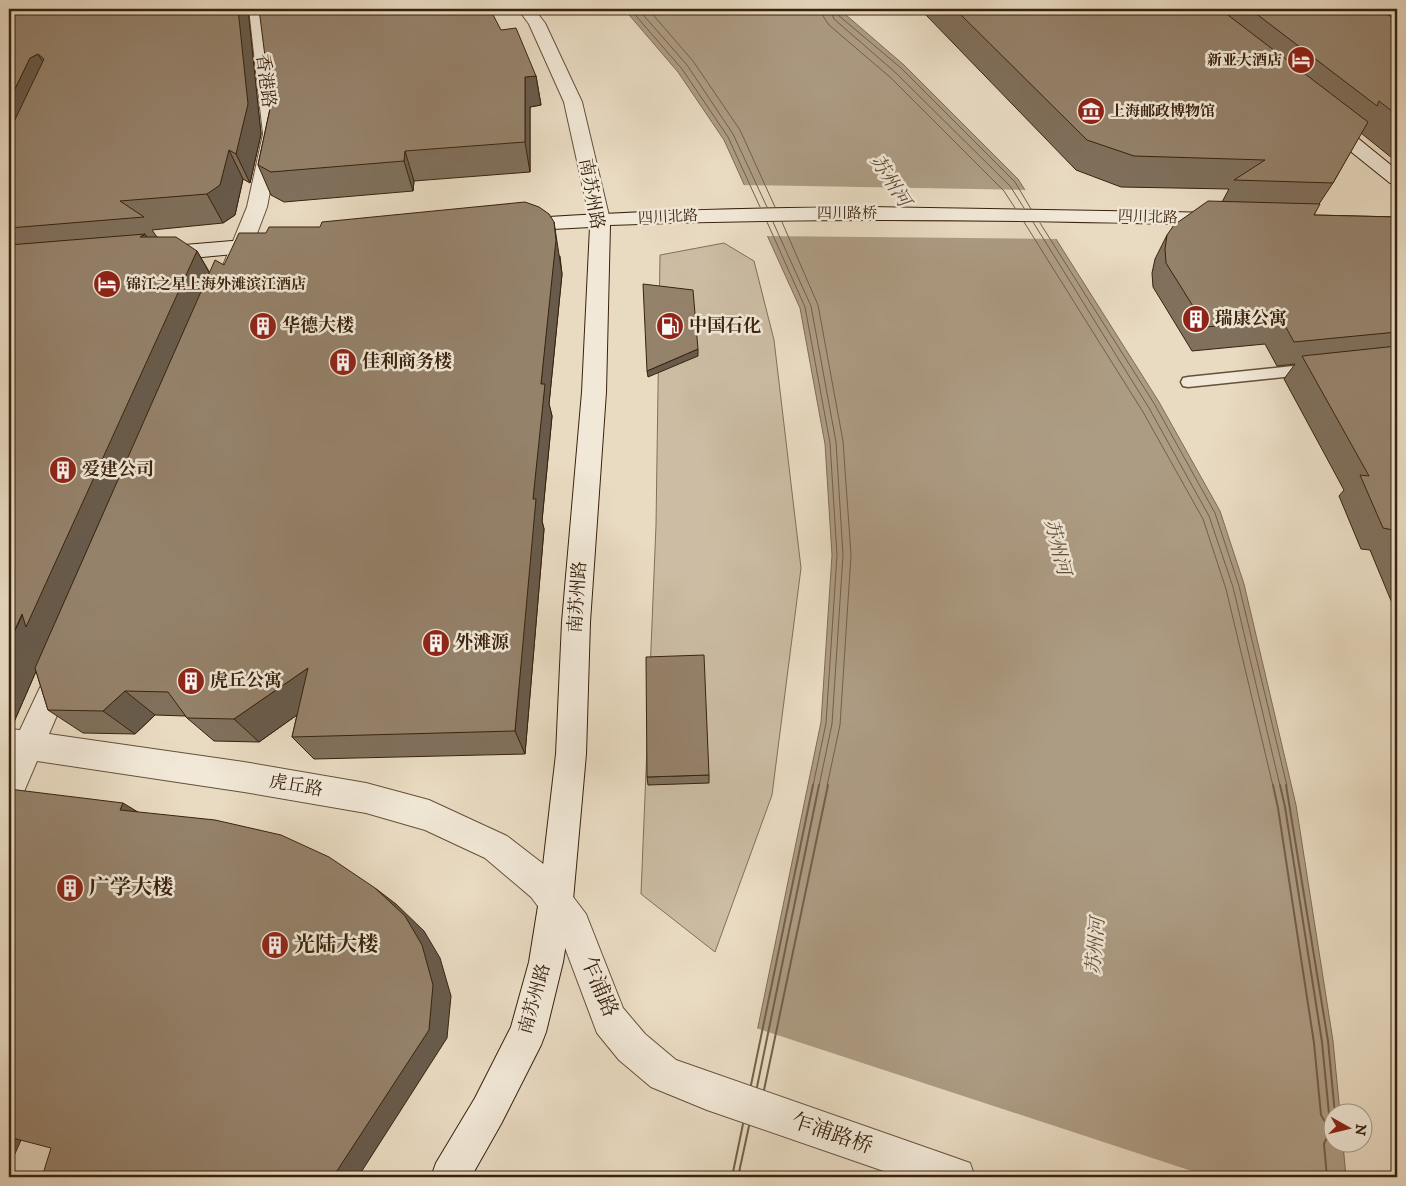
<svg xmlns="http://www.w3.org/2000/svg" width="1406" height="1186" viewBox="0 0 1406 1186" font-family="'IM FELL DW Pica','Noto Serif SC',serif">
  <rect width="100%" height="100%" fill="#e9dbc2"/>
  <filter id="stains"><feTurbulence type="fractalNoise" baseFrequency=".004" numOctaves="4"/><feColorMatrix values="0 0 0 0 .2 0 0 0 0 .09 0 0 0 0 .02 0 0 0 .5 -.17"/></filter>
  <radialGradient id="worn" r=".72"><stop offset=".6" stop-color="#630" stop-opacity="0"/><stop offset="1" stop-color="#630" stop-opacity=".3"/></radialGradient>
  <polygon fill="#cbbca3" stroke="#826f58" points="724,243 754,261 774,340 801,568 772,795 715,952 641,894 656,525 660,255"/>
  <polygon fill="#ad9c84" stroke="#7f6b54" points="624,9 839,9 904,65 1018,179 1159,402 1220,511 1244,584 1296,805 1333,1041 1340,1113 1334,1114 1334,1144 1343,1144 1346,1177 727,1177 821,722 832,555 825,444 800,308 724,140 678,72"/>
  <g fill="#e9dbc2">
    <polygon points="742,185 1028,190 1059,239 764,236"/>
    <polygon points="756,1028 1210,1177 724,1177"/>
  </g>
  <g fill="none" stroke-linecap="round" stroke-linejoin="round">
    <g stroke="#735f48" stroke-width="1">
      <polyline points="630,9 682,69 728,137 760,207"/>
      <polyline points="638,9 687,65 733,134 767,207"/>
      <polyline points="648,9 693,61 740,130 775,207"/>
      <polyline points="822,9 823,16 829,25 891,78 1004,191 1015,208"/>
      <polyline points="830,9 834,19 896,73 1010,186 1024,208"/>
      <polyline points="836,9 838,15 901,68 1015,182 1031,209"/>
      <polyline points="767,222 805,307 830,443 837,555 826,723 813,786"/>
      <polyline points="773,222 811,306 836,442 843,555 832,724 819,786"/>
      <polyline points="782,222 818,305 843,441 851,555 840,725 827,786"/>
      <polyline points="1024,222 1143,412 1203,519 1226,589 1273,786"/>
      <polyline points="1033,222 1149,408 1209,516 1233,587 1280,786"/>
      <polyline points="1040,223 1155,405 1215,513 1239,586 1287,786"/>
    </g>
    <g stroke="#735f48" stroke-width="2">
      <polyline points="1273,785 1278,808 1314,1043 1321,1115 1330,1130 1324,1144 1327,1177"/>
      <polyline points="1280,785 1285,807 1322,1042 1329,1114 1334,1122"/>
      <polyline points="1286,785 1328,1041 1335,1114"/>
      <polyline points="751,1085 813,785"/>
      <polyline points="757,1087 819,785"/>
      <polyline points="764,1090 828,785"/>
      <polyline points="732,1177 743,1124"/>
      <polyline points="738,1177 749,1126"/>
    </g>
    <g stroke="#65503a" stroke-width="3">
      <polygon id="lane" points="1312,364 1317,366 1319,369 1317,372 1312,374 1188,387 1183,386 1181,382 1183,378 1188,377"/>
    </g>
    <g stroke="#65503a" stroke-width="2">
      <g id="street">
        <polygon points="249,9 265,9 281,134 267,207 244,268 241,273 233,275 225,273 222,268 247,207 263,134"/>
        <polygon points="518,9 534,9 545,23 582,102 610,220 607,225 600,226 593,225 590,220 564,102 529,24"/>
        <polygon points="62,658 72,662 76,671 49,734 244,762 366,783 429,800 507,836 555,873 586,914 623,1008 645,1034 676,1060 956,1158 970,1163 975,1177 901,1177 707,1110 651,1087 619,1060 597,1033 561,937 531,897 485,858 425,830 366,813 244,792 37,761 20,801 9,805 9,729 20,730 52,662"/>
      </g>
    </g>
    <g stroke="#39220d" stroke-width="2">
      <g id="secondary">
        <polygon points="1326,116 1333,118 1397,170 1397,185 1390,183 1319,126 1317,122 1319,118"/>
        <path d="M869,207l354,6 7,2 3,4 -3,4 -7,2c-204,-5 -409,-8 -613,0l-4,167 -16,230 -4,132 -13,146 -10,62 -17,70 -5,13 -40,79 -30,53h-40l5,-14 39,-65 36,-71 18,-65 10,-62 17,-146 6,-132 20,-230 8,-165 -74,4 -7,-1 -3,-5 3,-5 7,-1c118,-8 235,-11 353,-12z"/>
        <polygon points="269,238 276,240 279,245 276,250 160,261 153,259 150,254 153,249 160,247"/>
      </g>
    </g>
    <use href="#lane" fill="#f1e8d7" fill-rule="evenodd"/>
    <use href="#street" fill="#f1e8d7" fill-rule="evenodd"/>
    <use href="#secondary" fill="#f1e8d7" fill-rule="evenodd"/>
  </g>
  <g fill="#80705c" stroke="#39220d">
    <polygon points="9,9 247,9 261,134 250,183 243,179 235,215 223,223 152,230 157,237 197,251 210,273 224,265 560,256 562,274 549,404 552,416 542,521 544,529 525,754 314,759 292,737 297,715 259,742 214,741 187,718 185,716 155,715 135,734 83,733 48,710 36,671 14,722 9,721"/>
    <polygon points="917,9 1397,9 1397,16 1387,14 1397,20 1397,162 1361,133 1333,183 1319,204 1314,215 1397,217 1397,615 1370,550 1361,549 1339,496 1344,490 1284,379 1295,364 1277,366 1265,344 1192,351 1153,287 1152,273 1155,259 1167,235 1222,202 1229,189 1121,187 1076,170 925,14"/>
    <polygon points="501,30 536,76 541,105 530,107 530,172 414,181 413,191 284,202 271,195 258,165 271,104"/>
    <polygon points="709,775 709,783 648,785 647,777"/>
  </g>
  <g fill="#685b4b" stroke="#39220d">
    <polygon points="238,9 248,9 261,134 250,183 236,154"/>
    <polygon points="38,54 56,83 9,173 9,101 30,58"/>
    <polygon points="536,76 541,105 530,107 530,172 525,142 525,77"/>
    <polygon points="229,150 243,179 235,215 223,223 207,194"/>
    <polygon points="405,151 414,181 413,191 404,161"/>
    <polygon points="554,222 562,274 549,404 552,416 542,521 544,529 525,754 515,731 533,499 541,384"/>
    <polygon points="145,234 163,264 140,237"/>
    <polygon points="197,251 214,281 48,644 14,722 9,718 9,643"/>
    <polygon points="698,349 698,356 648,377 647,371"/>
    <polygon points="308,668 328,693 259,742 234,719"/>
    <polygon points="125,691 155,715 135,734 103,711"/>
    <polygon points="123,803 158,824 120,810"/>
    <polygon points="375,888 396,904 424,931 440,958 451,996 447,1038 358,1177 333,1177"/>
    <polygon points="9,1129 26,1129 9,1167"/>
  </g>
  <g fill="#95826b" stroke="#39220d">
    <polygon points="9,9 238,9 248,104 236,154 229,150 220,185 207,194 120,201 144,217 9,228 9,132 44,59 38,54 30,58 9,101"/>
    <polygon points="259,9 490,9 501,30 516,28 536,76 525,77 525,142 405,151 404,161 271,172 258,165 271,104"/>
    <polygon points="955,9 1220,9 1368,122 1333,183 1234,180 1265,160 1134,156 1087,140"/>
    <polygon points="1250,9 1378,9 1397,20 1397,115 1379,101 1377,106"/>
    <polygon points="1208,201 1320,204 1314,215 1397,217 1397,332 1294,342 1282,320 1206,327 1166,263 1165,249 1167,235 1174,225"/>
    <polygon points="525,202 539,207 549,214 554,222 556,240 541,384 545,384 533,499 536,499 515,731 292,737 308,668 234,719 187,718 168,692 125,691 103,711 48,710 35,668 215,260 224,265 239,233 266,233 269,227 320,227 322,222"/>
    <polygon points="145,234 140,237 176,237 197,251 26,627 22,614 9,643 9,245"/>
    <polygon points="643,284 693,290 698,349 647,371"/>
    <polygon points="1397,346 1397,539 1393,530 1383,528 1360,475 1369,476 1302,356"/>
    <polygon points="704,655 709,775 647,777 646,657"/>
    <polygon points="9,789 123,803 120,810 215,820 281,835 329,857 375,888 405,916 422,945 433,985 429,1030 333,1177 42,1177 51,1148 9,1137"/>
  </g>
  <defs>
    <g id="hotel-disc" transform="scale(1.4375)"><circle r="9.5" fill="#8f2418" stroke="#f1e8d7"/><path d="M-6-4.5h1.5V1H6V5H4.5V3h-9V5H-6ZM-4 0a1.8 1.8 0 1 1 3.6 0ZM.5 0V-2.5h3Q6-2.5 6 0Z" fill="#fff"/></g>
    <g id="museum-disc" transform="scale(1.4375)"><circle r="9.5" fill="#8f2418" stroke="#f1e8d7"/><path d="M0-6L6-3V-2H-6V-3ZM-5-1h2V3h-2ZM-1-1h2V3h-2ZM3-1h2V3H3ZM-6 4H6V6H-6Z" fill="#fff"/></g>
    <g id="building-disc" transform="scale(1.4375)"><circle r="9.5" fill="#8f2418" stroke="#f1e8d7"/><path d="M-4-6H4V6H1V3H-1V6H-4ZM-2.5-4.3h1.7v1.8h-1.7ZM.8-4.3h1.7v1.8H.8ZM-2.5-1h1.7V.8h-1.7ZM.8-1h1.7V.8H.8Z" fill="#fff"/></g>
    <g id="fuel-disc" transform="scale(1.4375)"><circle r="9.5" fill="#8f2418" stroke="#f1e8d7"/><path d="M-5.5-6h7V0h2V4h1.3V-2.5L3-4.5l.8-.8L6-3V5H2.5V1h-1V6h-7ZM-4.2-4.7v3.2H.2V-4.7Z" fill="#fff"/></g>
  </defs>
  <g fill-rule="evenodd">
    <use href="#hotel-disc" x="1301" y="60"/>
    <use href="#museum-disc" x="1091" y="111"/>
    <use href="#hotel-disc" x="107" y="284"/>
    <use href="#building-disc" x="1196" y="319"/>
    <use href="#building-disc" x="263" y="326"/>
    <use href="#fuel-disc" x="670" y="326"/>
    <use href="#building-disc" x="343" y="362"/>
    <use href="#building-disc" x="63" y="470"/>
    <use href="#building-disc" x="436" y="643"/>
    <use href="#building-disc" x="191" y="681"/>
    <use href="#building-disc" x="70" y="888"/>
    <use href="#building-disc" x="275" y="945"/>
  </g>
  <g text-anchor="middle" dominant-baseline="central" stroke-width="5" stroke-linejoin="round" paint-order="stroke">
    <g font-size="15" font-weight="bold" fill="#39220d" stroke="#f1e8d7" text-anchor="start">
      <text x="1282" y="60" text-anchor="end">新亚大酒店</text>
      <text x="1110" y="111">上海邮政博物馆</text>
      <text x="126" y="284">锦江之星上海外滩滨江酒店</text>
    </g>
    <g font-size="15" fill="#39220d" stroke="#f1e8d7">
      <text x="847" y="213">四川路桥</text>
      <text transform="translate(668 217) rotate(-3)">四川北路</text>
      <text transform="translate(1148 217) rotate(2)">四川北路</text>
    </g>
    <g font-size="18" fill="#39220d" stroke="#f1e8d7">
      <text transform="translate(265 81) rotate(83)">香港路</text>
      <text transform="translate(591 194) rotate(80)">南苏州路</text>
      <text transform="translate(578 597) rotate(-86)">南苏州路</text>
      <text transform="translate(296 786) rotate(10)">虎丘路</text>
      <text transform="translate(535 999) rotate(-74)">南苏州路</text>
    </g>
    <g font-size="18" font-weight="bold" fill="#39220d" stroke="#f1e8d7" text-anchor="start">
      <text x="1215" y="319">瑞康公寓</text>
      <text x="282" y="326">华德大楼</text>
      <text x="689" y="326">中国石化</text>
      <text x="362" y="362">佳利商务楼</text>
      <text x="82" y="470">爱建公司</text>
      <text x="455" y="643">外滩源</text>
      <text x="210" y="681">虎丘公寓</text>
    </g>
    <g font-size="19" font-style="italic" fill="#624d37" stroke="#f1e8d7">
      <text transform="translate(890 181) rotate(57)">苏州河</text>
      <text transform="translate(1057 547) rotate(76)">苏州河</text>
      <text transform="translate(1096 946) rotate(-85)">苏州河</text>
    </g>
    <g font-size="21" font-weight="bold" fill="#39220d" stroke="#f1e8d7" text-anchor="start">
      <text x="89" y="888">广学大楼</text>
      <text x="294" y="945">光陆大楼</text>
    </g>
    <g font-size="21" fill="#39220d" stroke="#f1e8d7">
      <text transform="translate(599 987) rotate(67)">乍浦路</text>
      <text transform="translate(832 1134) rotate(19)">乍浦路桥</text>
    </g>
  </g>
  <rect width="1406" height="1186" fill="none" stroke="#e9dbc2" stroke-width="30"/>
  <rect x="10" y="10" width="1386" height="1166" fill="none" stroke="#39220d" stroke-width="2.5"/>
  <rect x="15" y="15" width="1376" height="1156" fill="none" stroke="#39220d"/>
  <g transform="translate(1348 1128) rotate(98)"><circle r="24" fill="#f1e8d7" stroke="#a79986"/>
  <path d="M0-4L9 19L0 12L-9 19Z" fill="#8f2418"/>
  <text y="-8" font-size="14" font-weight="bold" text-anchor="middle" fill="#39220d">N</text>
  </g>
  <rect width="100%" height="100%" filter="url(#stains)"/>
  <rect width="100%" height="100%" fill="url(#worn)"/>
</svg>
